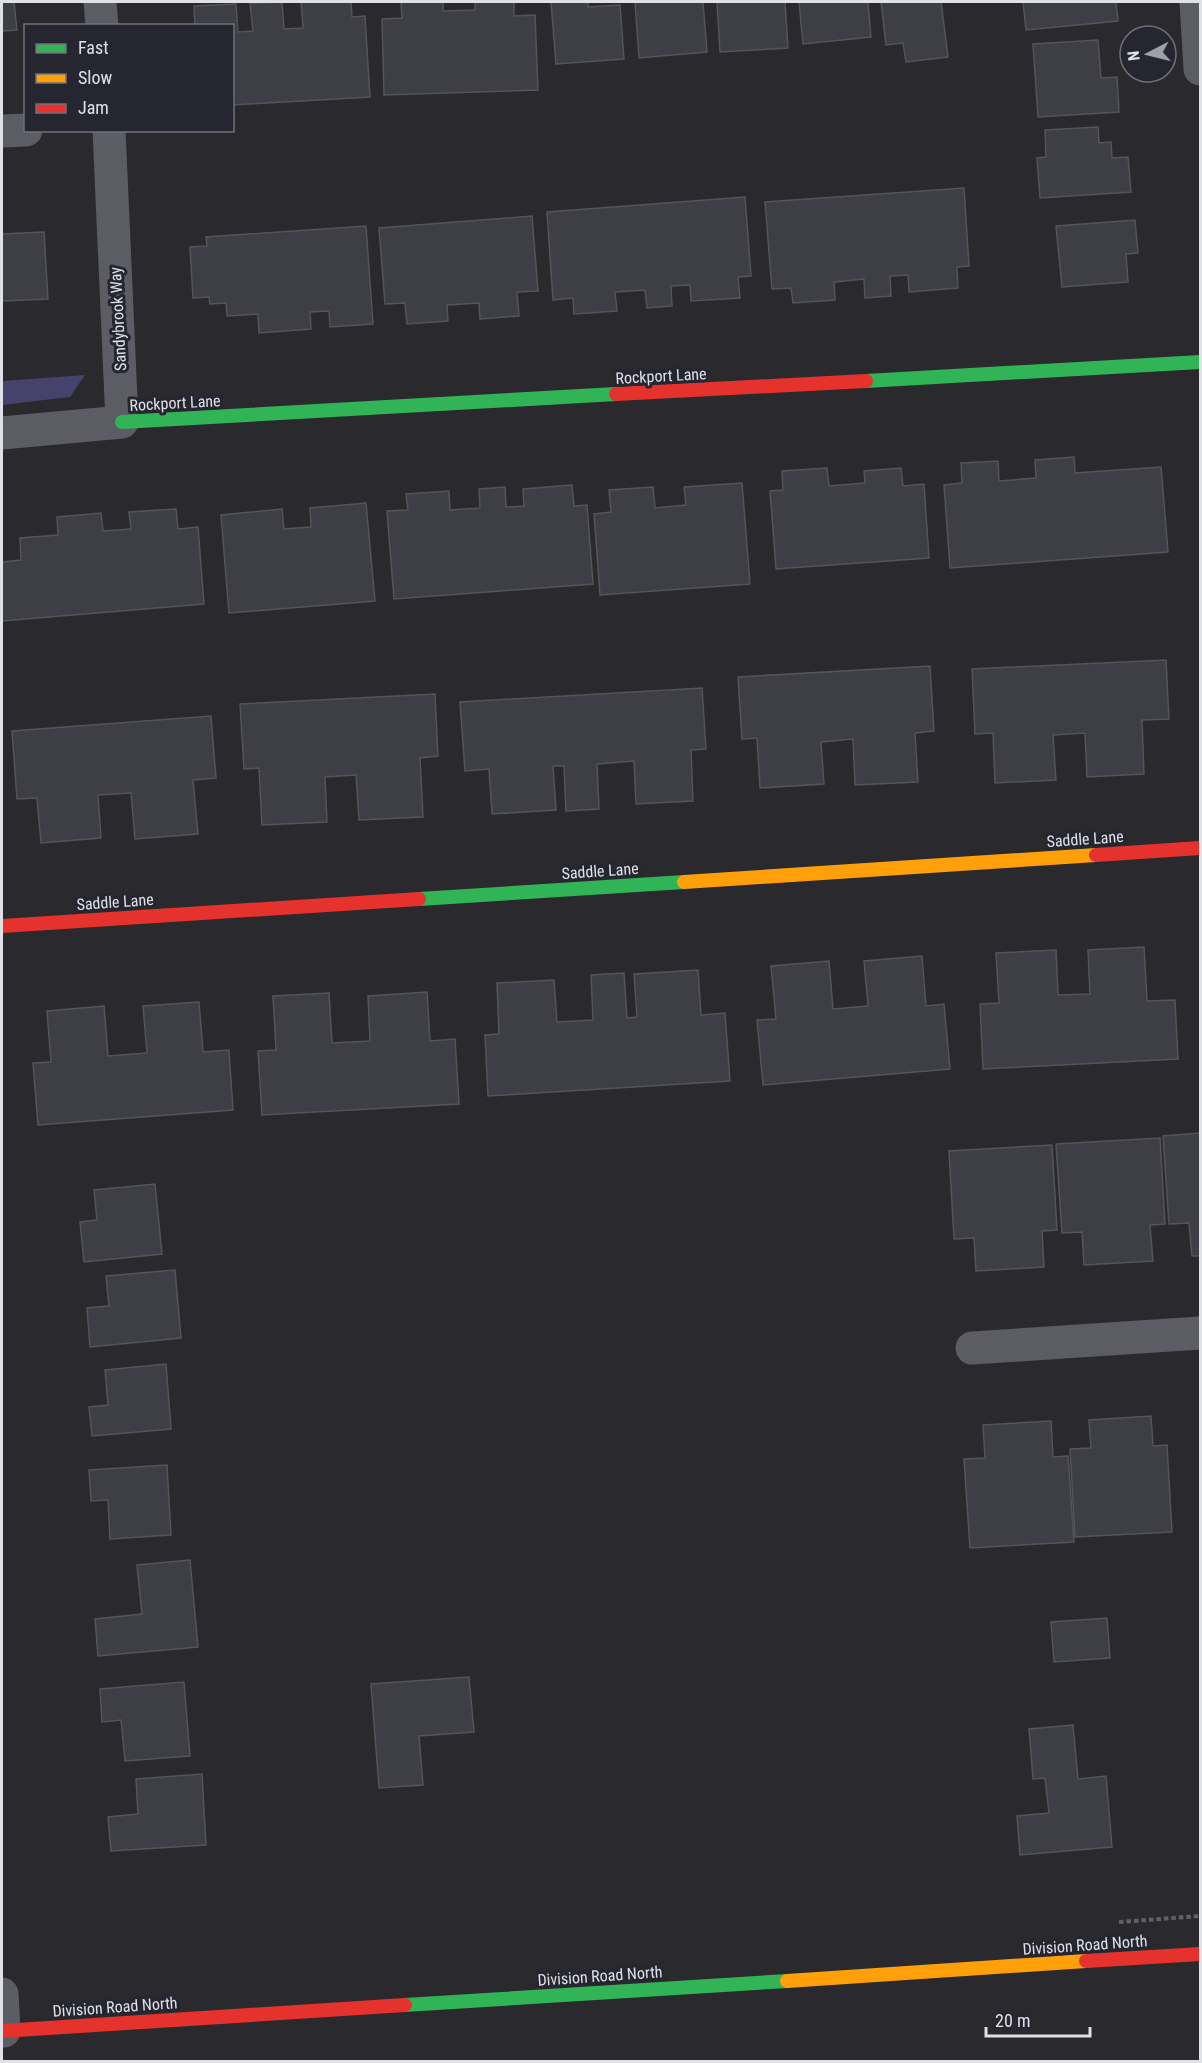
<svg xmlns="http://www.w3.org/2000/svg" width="1202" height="2063" viewBox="0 0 1202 2063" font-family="'Roboto Condensed',sans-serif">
  <rect width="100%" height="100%" fill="#29292e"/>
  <polygon fill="#45436b" points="85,375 70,397 2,405 2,381"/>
  <g fill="#3e3e47" stroke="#545459" stroke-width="1.5">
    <polygon points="2,2 14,2 17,30 2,31"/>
    <polygon points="282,2 284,29 303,28 301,2 351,2 352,17 365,16 370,97 232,105 232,26 195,26 194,6 236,4 238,32 253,31 250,3"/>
    <polygon points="401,2 443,2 443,11 475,10 475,2 514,2 514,16 535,15 538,90 384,95 382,19 402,18"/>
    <polygon points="551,2 588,2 588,7 620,5 624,59 556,64"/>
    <polygon points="635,2 703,2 707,52 639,58"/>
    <polygon points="717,2 785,2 788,48 720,52"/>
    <polygon points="799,2 868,2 871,37 803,44"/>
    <polygon points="881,2 941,2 948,57 906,62 903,43 886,45"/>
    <polygon points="1023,2 1116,2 1118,21 1026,30"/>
    <polygon points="1098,40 1101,78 1117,77 1119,112 1038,117 1033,44"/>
    <polygon points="1098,127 1099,143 1111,142 1112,158 1128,157 1131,192 1040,198 1037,158 1046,157 1045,130"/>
    <polygon points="964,188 969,266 957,267 958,288 909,292 908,275 890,276 891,296 865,298 864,279 834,282 835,300 793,303 791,288 772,289 765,202"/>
    <polygon points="745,197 751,276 738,277 740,298 691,301 690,285 671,286 672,306 647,308 645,290 615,292 617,311 574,314 573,298 553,300 547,212"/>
    <polygon points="532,216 538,291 517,292 519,316 480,319 479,303 447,305 448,321 407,324 405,303 385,304 379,228"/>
    <polygon points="1135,220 1138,253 1126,254 1128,282 1062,287 1056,226"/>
    <polygon points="366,226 373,324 330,327 329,311 310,312 311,329 259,333 258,314 227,316 226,303 210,304 209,297 193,298 190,247 207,246 206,237"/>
    <polygon points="44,232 48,299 2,301 2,234"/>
    <polygon points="1074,457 1075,473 1161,467 1168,552 950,568 944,485 962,483 961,463 998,461 999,481 1036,478 1035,460"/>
    <polygon points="827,468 829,486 865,483 864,471 901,468 903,486 924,484 929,558 776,569 770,491 783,490 782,471"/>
    <polygon points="742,483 750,584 600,595 594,514 611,512 609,490 653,487 655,508 686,505 684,487"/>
    <polygon points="572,485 574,506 587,505 593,584 394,599 387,511 408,510 406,494 449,491 450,510 480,508 479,489 505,487 506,507 524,506 523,489"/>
    <polygon points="366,503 375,601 229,613 221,515 282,509 284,529 311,527 310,508"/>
    <polygon points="176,509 178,529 198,527 204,604 2,621 2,562 21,560 20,538 58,535 57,517 101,513 103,531 131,529 129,512"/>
    <polygon points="1166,660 1169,719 1142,720 1144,774 1087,777 1085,733 1053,735 1056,780 995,783 993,733 975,734 972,669"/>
    <polygon points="930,666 934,731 915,733 918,782 855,785 853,739 821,742 824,784 760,788 757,738 742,739 738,677"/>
    <polygon points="702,688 706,749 691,750 693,801 636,804 634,761 597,764 599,809 566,811 564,766 553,766 556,810 492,814 489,769 465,771 460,702"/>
    <polygon points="435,694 438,756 420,758 423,817 359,820 356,775 325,777 327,822 262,825 259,768 244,769 240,704"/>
    <polygon points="211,716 216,778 193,780 198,834 135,839 131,793 98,795 101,838 41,843 37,798 17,799 12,731"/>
    <polygon points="1144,947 1147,1001 1175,1000 1178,1059 983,1069 980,1004 999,1003 996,953 1056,950 1058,995 1090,994 1088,950"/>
    <polygon points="922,956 926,1006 944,1004 950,1069 763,1085 757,1020 776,1019 771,966 829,961 833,1009 868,1006 864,961"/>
    <polygon points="698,970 701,1015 725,1013 730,1081 488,1096 485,1035 499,1034 497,983 554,980 557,1022 593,1020 591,975 624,973 627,1018 637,1017 634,974"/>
    <polygon points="427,992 430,1041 455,1039 459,1104 262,1115 258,1051 276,1050 273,996 329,993 332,1043 370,1041 368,996"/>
    <polygon points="199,1002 203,1052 229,1050 233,1110 38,1125 33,1063 51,1062 47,1011 104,1006 108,1056 147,1053 143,1006"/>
    <polygon points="1200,1133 1200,1256 1192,1256 1189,1223 1169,1224 1163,1136"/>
    <polygon points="1160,1138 1165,1224 1150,1225 1153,1261 1084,1265 1082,1232 1062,1233 1056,1144"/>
    <polygon points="1052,1145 1057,1230 1042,1231 1044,1267 976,1271 974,1238 954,1239 949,1151"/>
    <polygon points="155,1184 162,1254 84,1262 80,1222 97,1220 94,1190"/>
    <polygon points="175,1270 181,1338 90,1347 87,1308 109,1306 106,1276"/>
    <polygon points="166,1364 171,1429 92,1436 89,1407 108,1405 105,1370"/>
    <polygon points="1151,1416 1153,1446 1167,1445 1172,1532 1075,1537 1070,1449 1091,1448 1089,1420"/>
    <polygon points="1051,1421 1053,1457 1068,1456 1074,1542 970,1548 964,1459 985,1458 983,1425"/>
    <polygon points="167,1465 171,1535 110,1539 108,1500 91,1501 89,1470"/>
    <polygon points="190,1560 198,1647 98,1656 95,1619 142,1614 137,1565"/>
    <polygon points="1107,1618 1110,1658 1054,1662 1051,1622"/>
    <polygon points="469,1677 474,1732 419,1736 423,1785 379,1788 371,1684"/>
    <polygon points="184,1682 190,1756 125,1761 121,1720 102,1722 100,1689"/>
    <polygon points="1073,1725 1078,1779 1106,1776 1112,1847 1020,1855 1017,1816 1049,1813 1045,1778 1033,1779 1029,1729"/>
    <polygon points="202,1774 206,1845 111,1851 108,1817 138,1814 136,1779"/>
  </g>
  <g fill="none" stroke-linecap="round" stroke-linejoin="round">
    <polyline stroke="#616167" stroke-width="4" stroke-dasharray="4.5 3" stroke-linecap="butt" points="1119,1922 1200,1916"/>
    <g stroke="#5c5c64" stroke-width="33">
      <polyline points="100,2 102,26"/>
      <polyline points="1196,2 1200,69"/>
      <polyline points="2,131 26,130"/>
      <polyline points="2,433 122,422 109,130"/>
      <polyline points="972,1348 1200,1333"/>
      <polyline points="2,1994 4,2031"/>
    </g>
    <g stroke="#30b455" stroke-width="14">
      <polyline points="866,381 1200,362"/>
      <polyline points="122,422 616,394"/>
      <polyline points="419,899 684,882"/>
      <polyline points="405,2005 787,1981"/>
    </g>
    <g stroke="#ff9f0a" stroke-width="14">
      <polyline points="684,882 1096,855"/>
      <polyline points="787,1981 1086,1961"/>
    </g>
    <g stroke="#e5322d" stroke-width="14">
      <polyline points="616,394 866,381"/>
      <polyline points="1096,855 1200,848"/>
      <polyline points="2,926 419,899"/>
      <polyline points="1086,1961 1200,1954"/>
      <polyline points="2,2031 405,2005"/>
    </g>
  </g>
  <g text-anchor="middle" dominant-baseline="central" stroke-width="6" stroke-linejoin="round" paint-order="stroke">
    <g font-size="16" fill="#dfe0e8" stroke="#262631">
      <text transform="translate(118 319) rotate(-93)">Sandybrook Way</text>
      <text transform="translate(661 376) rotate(-3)">Rockport Lane</text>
      <text transform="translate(175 403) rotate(-3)">Rockport Lane</text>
      <text transform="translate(1085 839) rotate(-4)">Saddle Lane</text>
      <text transform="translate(600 871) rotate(-4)">Saddle Lane</text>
      <text transform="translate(115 902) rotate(-4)">Saddle Lane</text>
      <text transform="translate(1085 1945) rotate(-4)">Division Road North</text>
      <text transform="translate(600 1976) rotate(-4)">Division Road North</text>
      <text transform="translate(115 2007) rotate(-4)">Division Road North</text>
    </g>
  </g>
  <rect width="1202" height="2063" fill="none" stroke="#dfe0e8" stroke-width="6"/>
  <rect x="24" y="24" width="210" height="108" fill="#262631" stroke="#70707a" stroke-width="1.5"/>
  <rect x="36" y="44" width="30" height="9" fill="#30b455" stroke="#70707a" stroke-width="1.5"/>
  <text x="78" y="54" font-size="18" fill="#dfe0e8">Fast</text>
  <rect x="36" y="74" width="30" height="9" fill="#ff9f0a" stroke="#70707a" stroke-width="1.5"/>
  <text x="78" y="84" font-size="18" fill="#dfe0e8">Slow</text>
  <rect x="36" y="104" width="30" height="9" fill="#e5322d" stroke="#70707a" stroke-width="1.5"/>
  <text x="78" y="114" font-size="18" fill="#dfe0e8">Jam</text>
  <g transform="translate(1148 54) rotate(263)"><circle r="28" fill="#262631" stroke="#70707a" stroke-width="1.5"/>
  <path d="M0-4.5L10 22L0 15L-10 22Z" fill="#9fa0a7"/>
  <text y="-9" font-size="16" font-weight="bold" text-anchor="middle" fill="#dfe0e8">N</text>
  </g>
  <path d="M986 2027v9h104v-9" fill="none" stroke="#dfe0e8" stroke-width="3"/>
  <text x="995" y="2027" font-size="18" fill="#dfe0e8" stroke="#262631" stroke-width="4.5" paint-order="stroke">20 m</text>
</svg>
